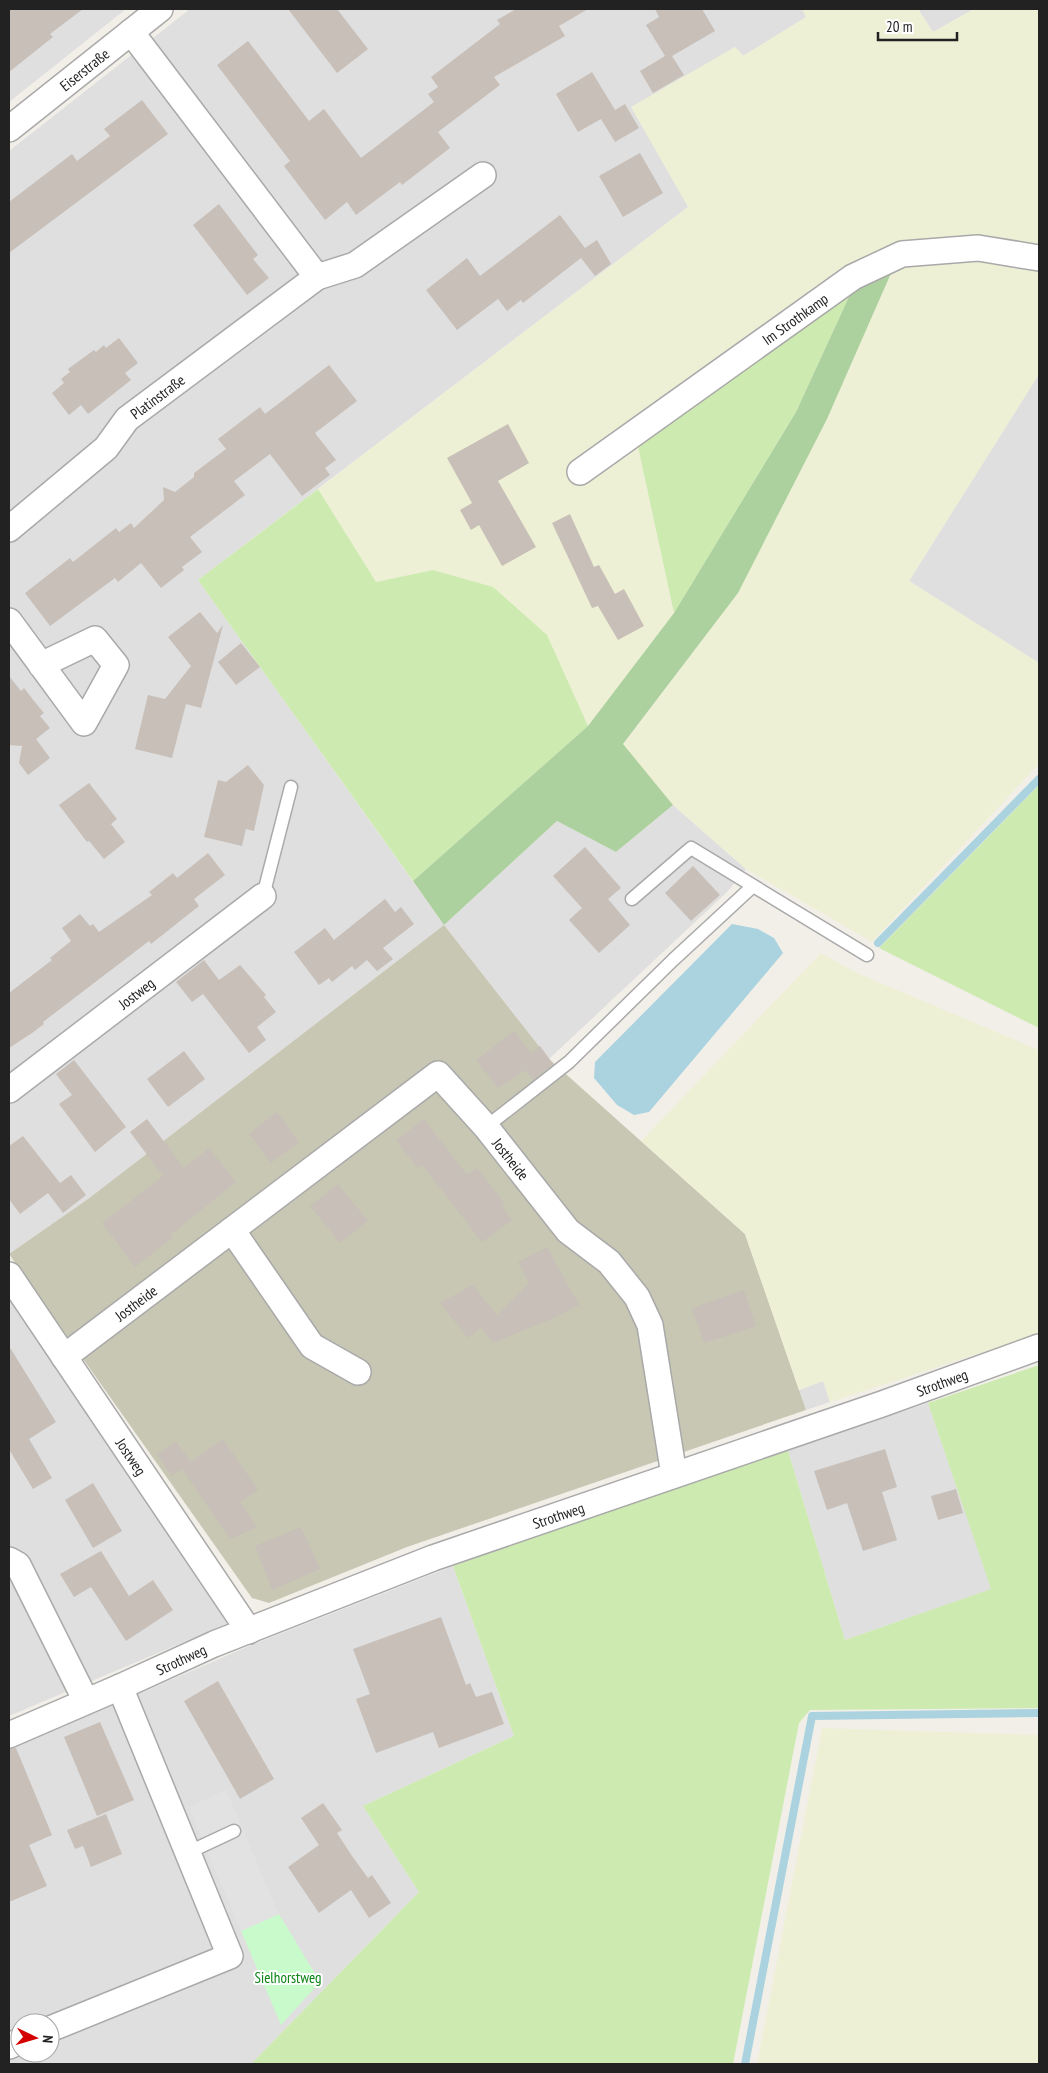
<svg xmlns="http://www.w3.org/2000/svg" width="1048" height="2073" viewBox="0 0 1048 2073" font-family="'PT Sans Narrow',sans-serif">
  <rect width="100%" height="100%" fill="#f2efe9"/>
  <g fill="#e0dfdf" fill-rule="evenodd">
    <polygon points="9,9 126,9 9,102"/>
    <polygon points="190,9 802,9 807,17 743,56 735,47 688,207 198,580 444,925 557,821 616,852 673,805 746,869 727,892 549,1059 444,925 88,1199 9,1254 9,151"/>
    <polygon points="918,9 974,9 933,32"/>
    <polygon points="1039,374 1039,663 909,581"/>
    <polygon points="9,1300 231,1622 9,1716"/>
    <polygon points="823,1381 830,1402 806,1410 799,1390"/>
    <polygon points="928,1403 992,1589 845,1640 788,1451"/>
    <path d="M453,1566l61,170 -151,70 56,86 -168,172h-242v-314l240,-104zM20,2023h30v30h-30z"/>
  </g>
  <polygon fill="#c7c7b4" points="444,925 549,1059 745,1234 806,1410 407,1547 269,1603 252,1598 9,1254 88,1199"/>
  <g fill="#eef0d5">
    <polygon points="802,9 918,9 933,32 974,9 1039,9 1039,251 896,249 637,442 674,613 588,726 547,635 492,587 433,570 376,582 318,489 688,207 631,107 735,47 743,56 806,17"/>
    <polygon points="978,257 1039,266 1039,374 909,581 1039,663 1039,764 872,942 746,869 673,805 623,745 738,593 827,419 892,271 905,265"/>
    <polygon points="821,953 857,973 1039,1050 1039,1334 830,1402 823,1381 799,1390 745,1234 641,1141"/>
    <polygon points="822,1728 1039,1735 1039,2064 757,2064"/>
  </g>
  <g fill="#cdebb0">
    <polygon points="853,288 796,412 674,613 637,442"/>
    <polygon points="318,489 376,582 433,570 493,587 547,635 588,726 413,881 198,580"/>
    <polygon points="1039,785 1039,1028 879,948"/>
    <polygon points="1039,1365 1039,1708 810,1710 799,1723 733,2064 251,2064 419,1892 363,1806 514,1736 453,1566 685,1484 788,1451 845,1640 991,1589 928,1403"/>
  </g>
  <polygon fill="#add19e" points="892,271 827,419 738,593 623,744 673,805 616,852 557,821 444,925 413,881 588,726 674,613 796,412 853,288"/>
  <polygon fill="#c8facc" points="279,1914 320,1982 281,2025 241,1931"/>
  <polygon fill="#e2e2e2" points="226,1790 279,1914 241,1931 189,1807"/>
  <polygon fill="#aad3df" points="732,924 758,929 774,938 783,953 649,1112 634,1115 617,1105 594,1078 595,1062"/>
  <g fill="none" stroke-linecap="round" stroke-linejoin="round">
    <g stroke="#aad3df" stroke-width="8">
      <polyline points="878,943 1039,779"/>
      <polyline points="745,2064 812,1716 1039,1713"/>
    </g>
  </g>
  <g fill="#c7bfb8">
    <polygon points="9,9 83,9 50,34 53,37 9,72"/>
    <polygon points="288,9 337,9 368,49 337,73"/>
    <polygon points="516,9 588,9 559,26 565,36 494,77 500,85 438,132 450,148 402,185 400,182 356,215 347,202 325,220 284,166 290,161 217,65 248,41 309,121 324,109 361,158 434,102 428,94 438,87 431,77 500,24 497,20"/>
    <polygon points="655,9 702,9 715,31 672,56 684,75 653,93 640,71 665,56 646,25 659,17"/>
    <polygon points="592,72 615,110 625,104 639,128 615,142 601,119 578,132 556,94"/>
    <polygon points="142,100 168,134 9,253 9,202 72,154 77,161 110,136 104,129"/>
    <polygon points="640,153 663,193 623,217 599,176"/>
    <polygon points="219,204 258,255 253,259 269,278 247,295 193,225"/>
    <polygon points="560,215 585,248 597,240 611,264 595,276 581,258 523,303 521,300 507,311 498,299 457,330 426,290 467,258 480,276"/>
    <polygon points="119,338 138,363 125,373 131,380 88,414 81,405 69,415 52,393 64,383 61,379 70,372 68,369 94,350 96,352 104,345 106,348"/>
    <polygon points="329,365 357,401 315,433 336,460 325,468 330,475 302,496 270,454 234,481 245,495 190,537 202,552 182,567 184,570 161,588 141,563 118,582 115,578 50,626 25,593 70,558 73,562 116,528 119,532 131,523 134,528 164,500 163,487 175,492 194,477 194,473 226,449 218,439 260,407 265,414"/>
    <polygon points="508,424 529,463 498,481 536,547 502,566 479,525 471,530 460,510 472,503 447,458"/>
    <polygon points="570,514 594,567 599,565 615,594 624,589 644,626 618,640 598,606 592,608 552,523"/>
    <polygon points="200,612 217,633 223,625 201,708 186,704 172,758 135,749 148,695 165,699 191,666 168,637"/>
    <polygon points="241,643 260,667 236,685 218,662"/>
    <polygon points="9,676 21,691 24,688 34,701 44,713 40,716 50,728 36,739 50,758 28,775 19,763 22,746 9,745"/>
    <polygon points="248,765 264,785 254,831 246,829 242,846 204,837 218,780 226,782"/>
    <polygon points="89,783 117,819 111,824 125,842 104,859 89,841 87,842 59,805"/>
    <polygon points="585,847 621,888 608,899 630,925 599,953 569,920 582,908 553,876"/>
    <polygon points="208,853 225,875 194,899 199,906 151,944 149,941 43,1022 44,1024 32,1033 9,1048 9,993 52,960 50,958 71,941 62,928 80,914 90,926 93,924 99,932 152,895 149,892 173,873 177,878"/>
    <polygon points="693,866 720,895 691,921 665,893"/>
    <polygon points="385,899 395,912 401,907 414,924 383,948 393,959 377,971 367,960 355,970 352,966 332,982 329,978 319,985 294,952 325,928 334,940"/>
    <polygon points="204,960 219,980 240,965 266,995 264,997 276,1012 257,1027 266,1040 249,1053 203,994 192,1002 176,982"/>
    <polygon points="514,1031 531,1053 540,1046 553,1064 533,1080 526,1070 498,1088 476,1060"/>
    <polygon points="184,1051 205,1079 168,1107 147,1079"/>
    <polygon points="74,1060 126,1127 95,1152 59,1104 72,1095 56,1074"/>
    <polygon points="277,1112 299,1142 271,1163 249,1134"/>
    <polygon points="147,1119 184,1168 209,1148 236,1182 170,1235 172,1238 135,1267 102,1223 163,1176 130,1132"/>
    <polygon points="424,1119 467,1175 477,1168 505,1204 502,1206 512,1220 482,1242 422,1165 417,1168 396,1140"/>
    <polygon points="23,1136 60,1183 71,1175 86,1195 63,1213 48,1193 20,1214 9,1199 9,1146"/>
    <polygon points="338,1184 368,1221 340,1243 310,1206"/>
    <polygon points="547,1247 579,1305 556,1317 493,1343 481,1327 468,1338 440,1303 473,1285 497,1315 529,1283 518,1262"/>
    <polygon points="744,1290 756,1326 704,1343 692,1308"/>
    <polygon points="9,1346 56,1422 29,1439 52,1478 33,1489 10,1451 9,1451"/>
    <polygon points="223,1439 258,1490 240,1502 257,1527 230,1539 182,1469 172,1476 157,1455 176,1441 191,1462"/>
    <polygon points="885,1449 897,1487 882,1492 897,1540 863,1551 847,1503 827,1510 814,1471"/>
    <polygon points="93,1483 122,1531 93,1548 65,1500"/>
    <polygon points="956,1489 963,1513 938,1520 931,1496"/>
    <polygon points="301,1527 320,1569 272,1590 255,1546"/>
    <polygon points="101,1551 129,1596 153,1580 173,1610 126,1641 91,1587 74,1597 60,1574"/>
    <polygon points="441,1617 466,1685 470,1683 476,1697 492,1692 504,1724 439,1748 433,1732 376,1753 356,1699 370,1694 353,1649"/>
    <polygon points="218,1681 274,1779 240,1799 184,1701"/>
    <polygon points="100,1722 134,1800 97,1816 64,1737"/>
    <polygon points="16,1748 52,1835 29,1845 47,1886 9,1902 9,1749"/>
    <polygon points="323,1803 342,1830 337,1833 352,1856 368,1878 372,1875 391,1903 369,1918 351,1890 319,1913 288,1867 319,1845 301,1818"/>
    <polygon points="106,1814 122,1854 91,1867 83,1846 75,1849 67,1830"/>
  </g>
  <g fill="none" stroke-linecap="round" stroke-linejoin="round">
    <g stroke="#a9a9a9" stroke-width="15">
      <g id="service">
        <polyline points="263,896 291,787"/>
        <polyline points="632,899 691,848 867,955"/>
        <polyline points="486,1127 569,1062 673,960 753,886"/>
        <polyline points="187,1853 234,1831"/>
      </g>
    </g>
    <g stroke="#a9a9a9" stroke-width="28">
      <g id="minor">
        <polyline points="131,32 317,277"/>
        <path id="s1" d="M9,129l151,-120"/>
        <path id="s2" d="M580,472l273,-195 49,-23 76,-6 61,10"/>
        <path id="s3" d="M9,529l97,-81 21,-29 190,-142 38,-12 128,-90"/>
        <polyline points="9,621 84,723 116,665 95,639 41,665"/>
        <path id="s4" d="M9,1090l254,-194"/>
        <polyline points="232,1230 312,1346 358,1372"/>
        <path id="s5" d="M9,1275l240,356"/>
        <path id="s6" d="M64,1357l374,-283 48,53 82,104 41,31 28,35 13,28 24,150"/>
        <polyline points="9,1560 18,1565 86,1701"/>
        <path id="s7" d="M9,1735l111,-48 94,-43 219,-86 449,-154 157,-57"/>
        <polyline points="50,2029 230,1956 120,1687"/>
        <polyline points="9,2046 20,2041"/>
      </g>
    </g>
    <use href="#service" stroke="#fff" stroke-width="12"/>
    <use href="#minor" stroke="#fff" stroke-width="25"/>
  </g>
  <g text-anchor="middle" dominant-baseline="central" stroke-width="4" stroke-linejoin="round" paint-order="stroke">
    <g font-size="15" fill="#222" stroke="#fff">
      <text stroke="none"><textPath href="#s1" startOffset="96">Eiserstraße</textPath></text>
      <text stroke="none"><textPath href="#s2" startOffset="264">Im Strothkamp</textPath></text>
      <text stroke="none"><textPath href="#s3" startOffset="200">Platinstraße</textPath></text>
      <text stroke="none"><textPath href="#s4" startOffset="160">Jostweg</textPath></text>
      <text stroke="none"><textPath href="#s6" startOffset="581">Jostheide</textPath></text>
      <text stroke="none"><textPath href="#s6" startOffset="90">Jostheide</textPath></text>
      <text stroke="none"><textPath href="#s7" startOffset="998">Strothweg</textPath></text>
      <text stroke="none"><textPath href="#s5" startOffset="219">Jostweg</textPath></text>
      <text stroke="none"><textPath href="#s7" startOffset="592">Strothweg</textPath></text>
      <text stroke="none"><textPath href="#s7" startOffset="188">Strothweg</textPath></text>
    </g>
    <g font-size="15" fill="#0c8416" stroke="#fff">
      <text x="288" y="1977">Sielhorstweg</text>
    </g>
  </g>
  <rect width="1048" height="2073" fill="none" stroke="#222222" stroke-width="20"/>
  <g transform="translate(35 2038) rotate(95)"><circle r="24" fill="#ffffff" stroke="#a7a7a7"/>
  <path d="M0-4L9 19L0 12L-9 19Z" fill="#d40000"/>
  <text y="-8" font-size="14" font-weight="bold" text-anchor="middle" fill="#222222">N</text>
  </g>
  <path d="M878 32v8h79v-8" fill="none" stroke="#222222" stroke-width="2.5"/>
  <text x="886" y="32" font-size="15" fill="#222222" stroke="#ffffff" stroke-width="4" paint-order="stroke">20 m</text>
</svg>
